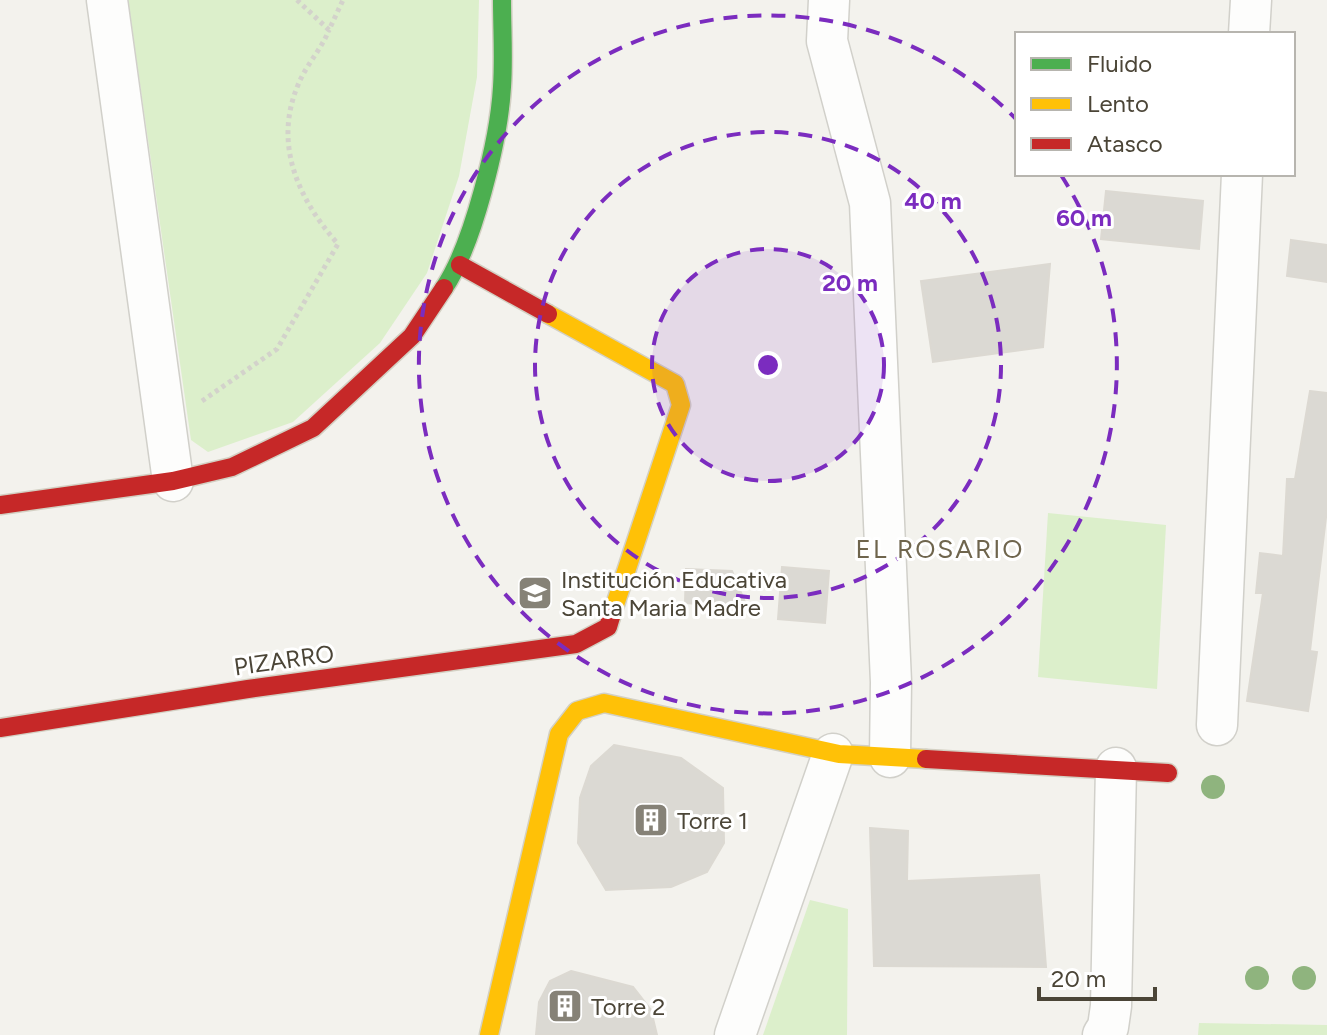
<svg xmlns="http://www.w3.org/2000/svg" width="1327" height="1035" viewBox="0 0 1327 1035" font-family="Figtree,sans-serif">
  <rect width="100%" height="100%" fill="#f3f2ed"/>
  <g fill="#dcefcb">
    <polygon points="128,0 479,0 477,77 459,176 427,273 380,343 293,422 208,452 191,440"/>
    <polygon points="1048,513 1166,525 1157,689 1038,677"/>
    <polygon points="810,900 848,909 847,1035 763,1035"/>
    <polygon points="1199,1023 1327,1025 1327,1035 1198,1035"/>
  </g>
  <g fill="#dbd9d3" stroke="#dcd9d2" stroke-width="2">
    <polygon points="1106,191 1203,201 1199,249 1101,239"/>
    <polygon points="1291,240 1327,245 1327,282 1287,276"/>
    <polygon points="1050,264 1043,347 933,362 921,281"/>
    <polygon points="1310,391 1327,393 1327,509 1310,651 1317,652 1308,711 1247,701 1263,593 1256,593 1260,553 1283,556 1287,479 1295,479"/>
    <polygon points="782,567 829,571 825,623 778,619"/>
    <polygon points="686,569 732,571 747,607 685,603"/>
    <polygon points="614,745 681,758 723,788 724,843 707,872 671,887 606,890 578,843 580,798 591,766"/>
    <polygon points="870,828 908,831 907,881 1039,875 1046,967 874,966"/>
    <polygon points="571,971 633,987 651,1010 657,1035 536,1035 539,1002 550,981"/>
  </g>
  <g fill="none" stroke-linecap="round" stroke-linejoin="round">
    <g stroke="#d1d0ca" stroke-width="43">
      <g id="street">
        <polyline points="107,0 173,481"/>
        <polyline points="829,0 827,41 870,203 891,682 890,757"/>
        <polyline points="1249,34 1251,0"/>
        <polyline points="1217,725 1242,174"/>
        <polyline points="735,1035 833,754"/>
        <polyline points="1103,1035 1108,1027 1111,1006 1116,768"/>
      </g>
    </g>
    <g stroke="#d3d0c3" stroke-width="21">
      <path id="fast" d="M444,288c29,-43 55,-148 58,-201 2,-29 0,-58 0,-87"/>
    </g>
    <g stroke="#d3d0c3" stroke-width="21">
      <g id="slow">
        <polyline points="548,314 675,384 681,405 611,617"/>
        <polyline points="489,1035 559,734 577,711 604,703 839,754 926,759"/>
      </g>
    </g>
    <g stroke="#d3d0c3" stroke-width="21">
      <g id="jam">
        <polyline points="460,265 548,314"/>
        <polyline points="0,505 173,481 232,467 313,428 412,336 444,288"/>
        <polyline points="0,728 248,689 576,644 608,627 611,617"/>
        <polyline points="926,759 1168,773"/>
      </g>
    </g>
    <g stroke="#d3d2cb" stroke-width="5" stroke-dasharray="4 4" stroke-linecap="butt">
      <polyline points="297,0 329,30 343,0"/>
      <path d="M202,401l75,-52 61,-105c-40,-45 -65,-100 -40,-159 8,-20 23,-35 31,-55"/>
    </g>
    <use href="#street" stroke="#fdfdfc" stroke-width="40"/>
    <use href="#fast" stroke="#4caf50" stroke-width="18"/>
    <use href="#slow" stroke="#ffc107" stroke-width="18"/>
    <use href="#jam" stroke="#c62828" stroke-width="18"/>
  </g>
  <g fill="#8fb47e">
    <circle cx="1213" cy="787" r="12"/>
    <circle cx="1257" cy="978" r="12"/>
    <circle cx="1304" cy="978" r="12"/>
  </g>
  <circle cx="768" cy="365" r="116" fill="#7b2cbf" fill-opacity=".12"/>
  <g fill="none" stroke="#7b2cbf" stroke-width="4" stroke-dasharray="14 10">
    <circle cx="768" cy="365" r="116"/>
    <circle cx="768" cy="365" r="233"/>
    <path d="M1061 175A349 349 0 1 1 1017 120"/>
  </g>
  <defs>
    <g id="school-square" transform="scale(1.8)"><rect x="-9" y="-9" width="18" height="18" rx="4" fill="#868277" stroke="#fff"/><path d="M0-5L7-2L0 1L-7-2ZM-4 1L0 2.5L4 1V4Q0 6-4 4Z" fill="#fff"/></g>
    <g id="building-square" transform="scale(1.8)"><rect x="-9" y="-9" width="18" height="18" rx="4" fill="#868277" stroke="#fff"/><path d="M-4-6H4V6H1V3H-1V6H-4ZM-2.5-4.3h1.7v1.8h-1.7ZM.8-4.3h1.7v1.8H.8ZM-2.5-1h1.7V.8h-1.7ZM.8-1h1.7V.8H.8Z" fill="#fff"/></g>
  </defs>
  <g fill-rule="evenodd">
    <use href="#school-square" x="535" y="593"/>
    <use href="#building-square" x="651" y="820"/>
    <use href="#building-square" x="565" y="1006"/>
  </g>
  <g text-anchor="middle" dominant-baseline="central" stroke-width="6" stroke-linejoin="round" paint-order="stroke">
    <g font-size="24" fill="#4b4537" stroke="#fff" text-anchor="start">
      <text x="561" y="579">Institución Educativa<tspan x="561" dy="28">Santa Maria Madre</tspan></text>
      <text x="677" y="820">Torre 1</text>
      <text x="591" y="1006">Torre 2</text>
    </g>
    <g font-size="24" fill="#4b4537" stroke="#fff">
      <text transform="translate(284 660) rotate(-8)">PIZARRO</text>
    </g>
    <g font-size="26" letter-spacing="2" fill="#6f654d" stroke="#fff">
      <text x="940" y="549">EL ROSARIO</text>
    </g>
  </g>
  <circle cx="768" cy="365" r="12" fill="#7b2cbf" stroke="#fff" stroke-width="4"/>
  <g font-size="24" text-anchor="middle" font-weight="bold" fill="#7b2cbf" stroke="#fff" stroke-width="6" stroke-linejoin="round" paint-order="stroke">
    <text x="933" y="209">40 m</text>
    <text x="1084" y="226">60 m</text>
    <text x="850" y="291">20 m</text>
  </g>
  <rect x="1015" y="32" width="280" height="144" fill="#ffffff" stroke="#b7b5af" stroke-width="2"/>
  <rect x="1031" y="58" width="40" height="12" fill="#4caf50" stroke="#b7b5af" stroke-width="2"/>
  <text x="1087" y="72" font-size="24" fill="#4b4537">Fluido</text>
  <rect x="1031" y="98" width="40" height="12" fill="#ffc107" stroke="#b7b5af" stroke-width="2"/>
  <text x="1087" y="112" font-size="24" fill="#4b4537">Lento</text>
  <rect x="1031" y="138" width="40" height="12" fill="#c62828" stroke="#b7b5af" stroke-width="2"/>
  <text x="1087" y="152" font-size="24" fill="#4b4537">Atasco</text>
  <path d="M1039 987v12h116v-12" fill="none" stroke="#4b4537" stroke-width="4"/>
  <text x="1051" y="987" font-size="24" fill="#4b4537" stroke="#ffffff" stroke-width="6" paint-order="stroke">20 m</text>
</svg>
